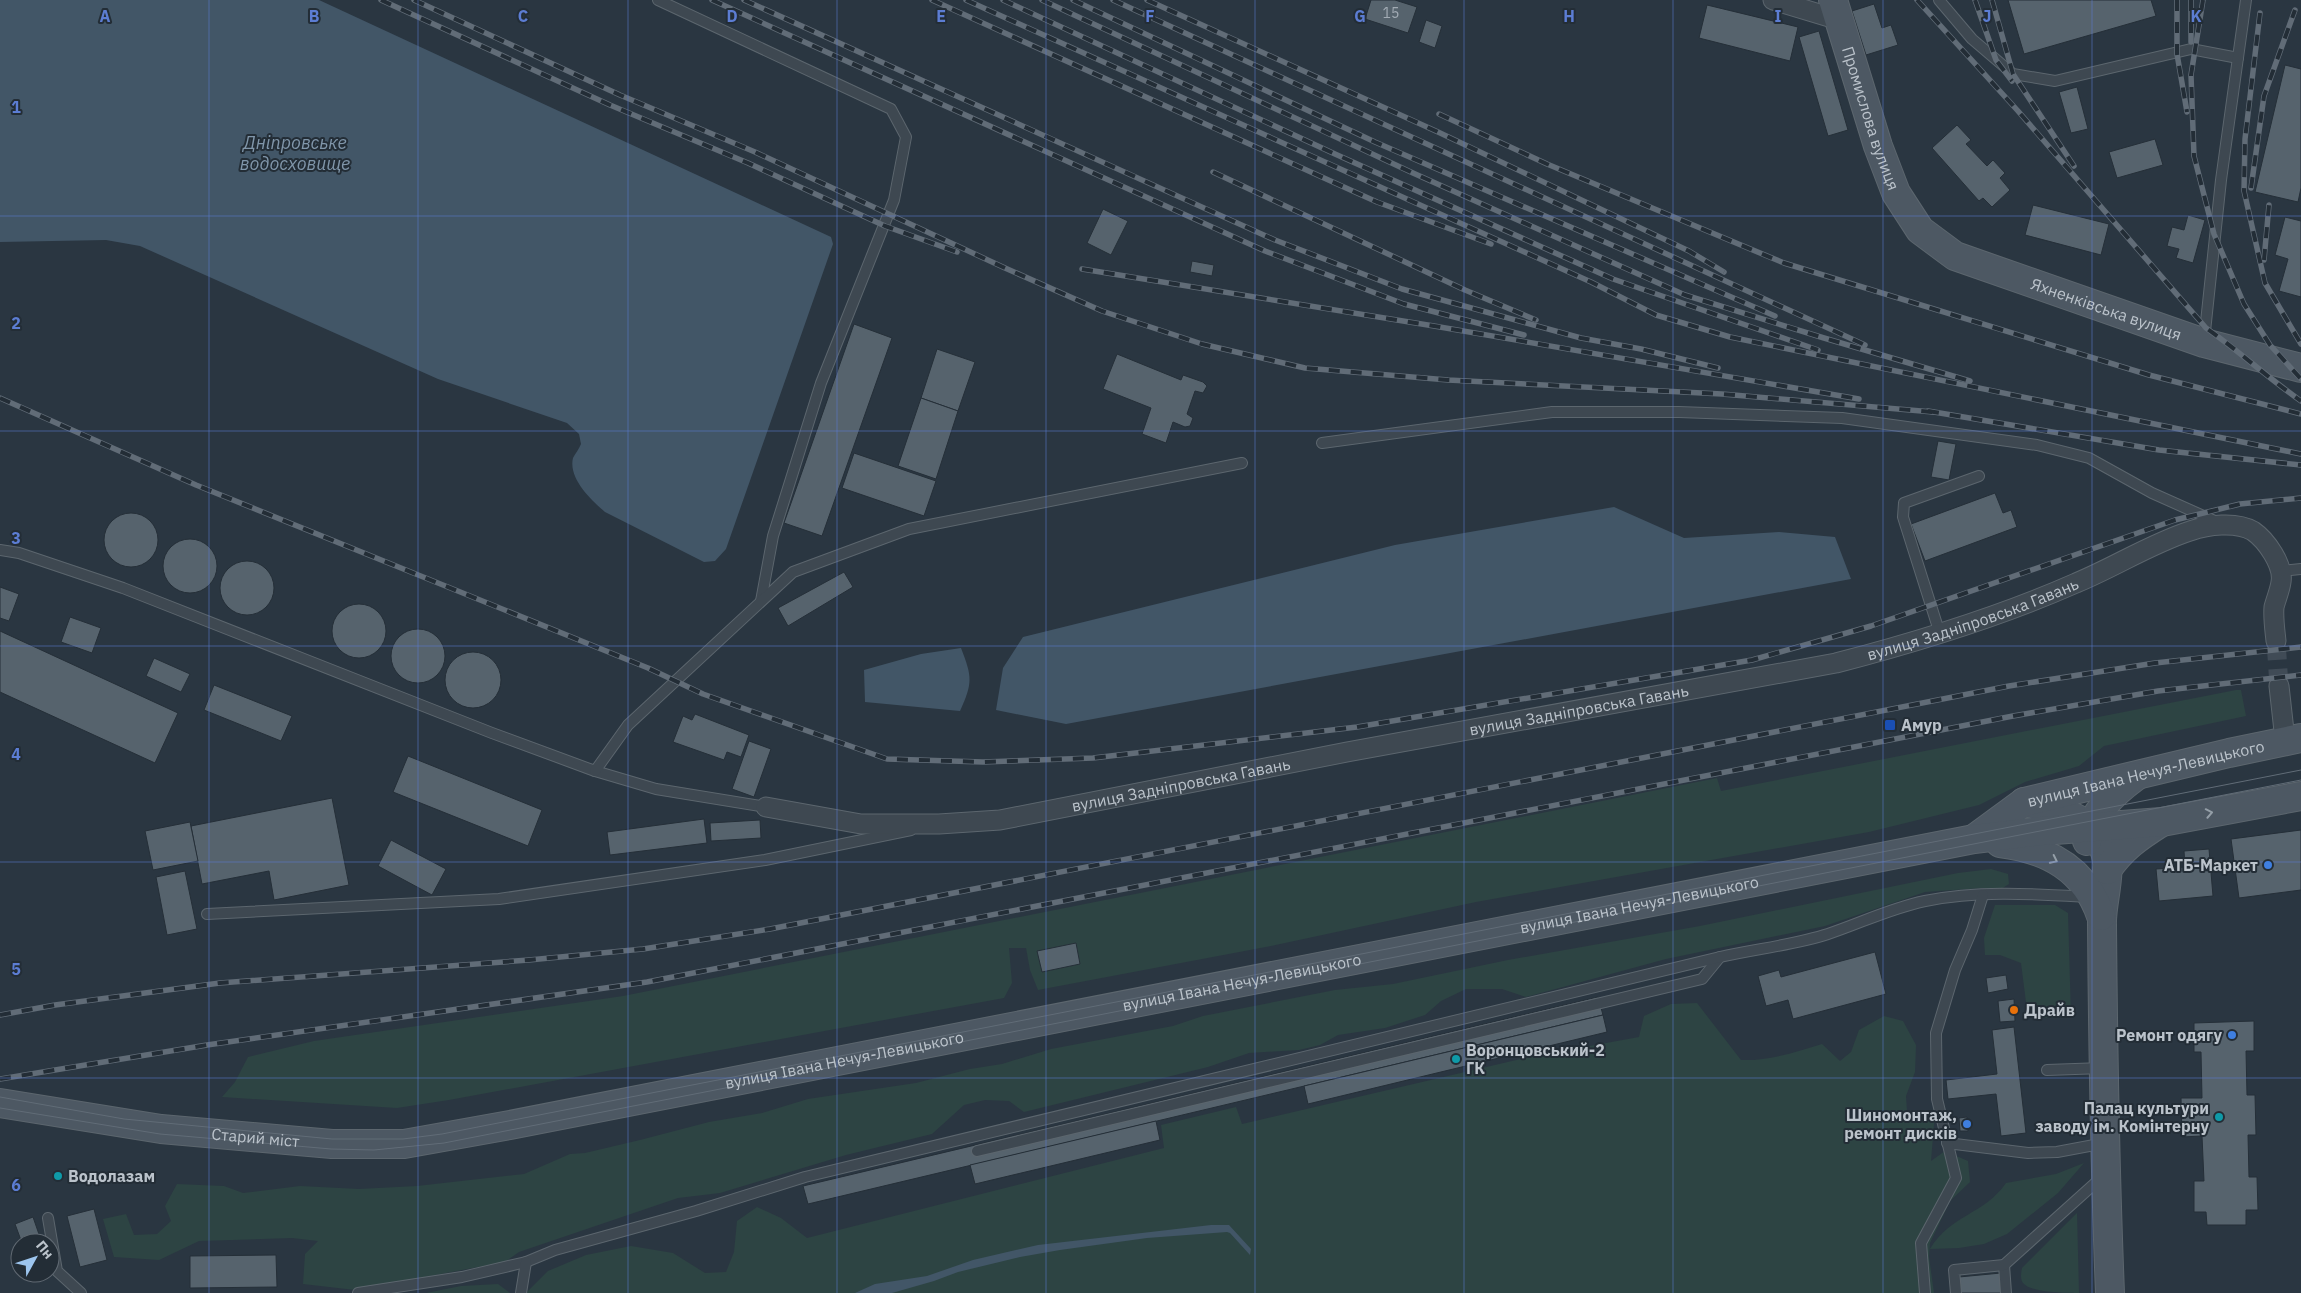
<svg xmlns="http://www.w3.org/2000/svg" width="2301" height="1293" viewBox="0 0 2301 1293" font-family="'IBM Plex Sans',sans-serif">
  <rect width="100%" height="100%" fill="#2a3641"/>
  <g fill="#2d4443">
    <polygon points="2236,690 2241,690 2246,716 2104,746 2079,766 2025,782 1979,805 1869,832 1476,902 1271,946 1038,990 1030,970 1026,948 1009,948 1012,983 1004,998 449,1100 397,1108 222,1097 235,1082 248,1057 314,1041 623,996 1717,778 1721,791"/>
    <polygon points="1991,869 2008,874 2009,884 2001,889 1983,888 1925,892 1825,926 1666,959 1526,997 1502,989 1466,989 1441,1001 1425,1015 1385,1028 1338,1035 1320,1045 1299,1050 1249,1053 1208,1067 1024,1112 1009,1101 985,1100 964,1105 932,1134 846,1155 720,1193 678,1198 519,1252 505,1262 355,1290 303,1284 305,1254 318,1241 292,1238 199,1241 159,1260 114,1257 103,1219 126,1214 134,1235 157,1234 171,1221 165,1206 177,1184 224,1186 243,1193 300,1186 359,1189 417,1186 524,1174 570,1154 585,1153 640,1140 709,1122 762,1113 808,1099 916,1083 970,1069 1002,1064 1051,1049 1173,1026 1203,1016 1335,990 1393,984 1508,960 1700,926 1958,873"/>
    <polygon points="1995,905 2055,905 2068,913 2071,1017 2028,1018 2021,963 2000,955 1985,955 1984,938"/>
    <path d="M1697,1003l44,57c27,1 56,-8 81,-16l18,17 11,-9 8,-22 25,-14 19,5 13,24 -1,27 -9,24 1,15 28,1 -4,49 14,-10 23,10 2,21 -20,19 -20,42 -1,14 5,36h-1408l22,-22 38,-16 45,-9 42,7 32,20 21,-1 8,-20 3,-31 20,-14 24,11 26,20 357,-90 -3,-23 75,-18 6,17 287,-67 110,-20 5,-21 27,-12z"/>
    <path d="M2084,1163l-26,30 -51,41 -23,10 -25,4 -29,1c21,-35 54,-34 76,-66l50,-9z"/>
    <path d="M2077,1213l2,80c-13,0 -48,0 -56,-10 -3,-4 -2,-10 -1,-15z"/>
    <polygon points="498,1284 510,1293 426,1293 461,1286"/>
  </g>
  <g fill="#425667">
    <path d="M0,0h319l512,237 2,7 -107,305 -11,12 -11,1 -99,-50c-14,-12 -37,-34 -32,-54 2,-4 6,-9 8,-14l-2,-10 -12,-11 -129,-44 -298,-133 -34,-6 -106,2z"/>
    <polygon points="1614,507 1684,538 1779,532 1835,537 1851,579 1066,724 996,710 1003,668 1023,637 1395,545"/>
    <path d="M961,648c11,29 12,34 -1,63l-95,-9 -1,-32 57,-16z"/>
    <polygon points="1211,1225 1229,1225 1251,1249 1250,1255 1230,1233 1227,1232 1147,1238 1060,1250 1020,1257 958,1272 934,1281 892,1293 855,1293 875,1284 927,1276 973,1260 1038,1245"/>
  </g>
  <g fill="#56636d" stroke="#252f38">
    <polygon points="1371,0 1395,0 1417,7 1408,33 1365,19"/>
    <polygon points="2008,0 2151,0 2156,16 2024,54"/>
    <polygon points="1874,4 1882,28 1891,25 1898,45 1866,55 1852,11"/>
    <polygon points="1707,5 1798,27 1790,61 1699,38"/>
    <polygon points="1426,20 1442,26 1435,48 1419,42"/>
    <polygon points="1819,31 1848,130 1828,136 1799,37"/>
    <polygon points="2285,65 2301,69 2301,188 2298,202 2255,192"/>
    <polygon points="2077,87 2088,129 2071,133 2059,92"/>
    <polygon points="1957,125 1971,140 1966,144 1987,166 1993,160 2005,173 2000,178 2010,190 1992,207 1983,198 1979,201 1932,148"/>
    <polygon points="2155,139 2163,165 2117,178 2109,152"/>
    <polygon points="2033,205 2109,224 2101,255 2025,235"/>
    <polygon points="1103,209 1128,221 1111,255 1087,243"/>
    <polygon points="2188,215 2205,220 2193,263 2176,258 2179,249 2167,246 2172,227 2184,230"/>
    <polygon points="2285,217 2301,221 2301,297 2279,291 2288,259 2275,255"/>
    <polygon points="1192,261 1214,265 1212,276 1190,272"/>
    <polygon points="854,324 892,338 822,536 784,523"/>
    <polygon points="937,349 975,362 958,411 921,398"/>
    <polygon points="1117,354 1181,380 1183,375 1203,382 1207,386 1203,393 1195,391 1187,414 1193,418 1190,426 1185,427 1173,422 1166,443 1142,434 1151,408 1103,389"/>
    <polygon points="921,398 958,411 936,479 898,466"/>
    <polygon points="1938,441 1956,444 1949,480 1931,477"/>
    <polygon points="854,453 936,481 924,516 842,488"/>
    <polygon points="1995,493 2003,513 2011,510 2017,527 1925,561 1911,524"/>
    <circle cx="131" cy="540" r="27"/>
    <circle cx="190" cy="566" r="27"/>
    <circle cx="247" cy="588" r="27"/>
    <polygon points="844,572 853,587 788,626 778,608"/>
    <polygon points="0,587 19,594 9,621 0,618"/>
    <circle cx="359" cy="631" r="27"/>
    <polygon points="70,617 101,628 92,653 61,642"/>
    <circle cx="418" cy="656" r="27"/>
    <polygon points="0,631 178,713 155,763 0,692"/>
    <circle cx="473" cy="680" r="28"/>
    <polygon points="154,658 190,674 181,692 146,676"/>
    <polygon points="214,685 292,716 281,741 204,710"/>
    <polygon points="695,714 749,735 741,757 727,752 724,760 673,742 683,716 692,720"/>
    <polygon points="749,741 771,749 754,797 732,789"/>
    <polygon points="408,756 542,810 528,846 393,792"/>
    <polygon points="332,798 349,885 274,900 269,871 202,884 191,826"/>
    <polygon points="704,819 707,843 610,855 607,832"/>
    <polygon points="760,820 761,838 711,841 710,823"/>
    <polygon points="190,822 198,861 153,870 145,831"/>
    <polygon points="2301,830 2301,890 2239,898 2231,839"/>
    <polygon points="391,840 446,869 432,895 378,866"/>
    <polygon points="2209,849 2213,896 2159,901 2156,869 2185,867 2184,851"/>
    <polygon points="185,871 197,929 167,935 156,877"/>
    <polygon points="1076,943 1080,964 1042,972 1037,951"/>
    <polygon points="1875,952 1886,994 1793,1019 1788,1000 1766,1006 1758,976 1779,970 1781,977"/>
    <polygon points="2006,975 2008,989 1988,993 1986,978"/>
    <polygon points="1598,997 1603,1015 808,1204 803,1186"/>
    <polygon points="2014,999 2015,1021 2000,1022 1998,1001"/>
    <polygon points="1603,1015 1607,1032 1308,1104 1304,1086"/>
    <polygon points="2254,1021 2254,1051 2246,1051 2247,1095 2255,1095 2256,1135 2248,1135 2249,1177 2257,1177 2258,1210 2246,1210 2246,1225 2207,1225 2206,1212 2194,1212 2194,1181 2204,1181 2202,1136 2182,1137 2181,1098 2202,1098 2201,1052 2194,1052 2194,1023"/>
    <polygon points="2014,1027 2026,1133 2001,1136 1996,1094 1948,1099 1946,1080 1997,1074 1992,1030"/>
    <polygon points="1967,1117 1968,1131 1960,1131 1959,1118"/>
    <polygon points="1156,1121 1160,1140 975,1184 970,1165"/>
    <polygon points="94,1209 107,1260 80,1267 67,1216"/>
    <polygon points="33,1217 42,1243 22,1243 15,1224"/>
    <polygon points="276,1255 277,1287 190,1288 190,1256"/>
    <polygon points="2001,1273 2003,1293 1960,1293 1959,1277"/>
  </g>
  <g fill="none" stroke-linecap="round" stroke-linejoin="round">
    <polyline stroke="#404b56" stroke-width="19" stroke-dasharray="19 9" stroke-linecap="butt" points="2276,641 2279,686"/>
    <g stroke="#5c666e" stroke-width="12">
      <g id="lane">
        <polyline points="658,0 891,109 906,137 894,200 821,383 773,536 761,601"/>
        <polyline points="1939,0 1972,39 2013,74 2055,81 2191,49 2238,58"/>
        <polyline points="2204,341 2221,180 2246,0"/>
        <polyline points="1322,443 1552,412 1679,412 1842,418 2037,445 2089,458 2152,493 2217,522"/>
        <polyline points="0,550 19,553 123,588 492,733 595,771 656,789 766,807"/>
        <polyline points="2281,571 2301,569"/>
        <polyline points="1940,634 1903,517 1904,503 1979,476"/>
        <polyline points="595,771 628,725 793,572 909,529 1242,463"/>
        <polyline points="207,914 499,899 765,860 911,830"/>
        <polyline points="2047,1070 2103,1068"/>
        <polyline points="1947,1143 2028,1153 2057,1152 2105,1143"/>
        <polyline points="977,1151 1702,979 1720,957"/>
        <polyline points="48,1218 57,1271 81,1293"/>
        <polyline points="2004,1265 2006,1293"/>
        <path d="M358,1293l104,-16 64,-15 29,-12 141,-39 109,-34 915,-220c35,-8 74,-12 108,-23 33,-11 63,-26 97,-33 54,-11 110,-7 164,-4"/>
        <polyline points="521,1293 526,1262"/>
        <polyline points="1925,1293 1921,1243 1956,1178 1937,1099 1936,1033 1955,970 1972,930 1983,895"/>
        <polyline points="1956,1293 1954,1270 2004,1265 2102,1177"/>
      </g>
    </g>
    <g stroke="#5c666e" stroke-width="21">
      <g id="street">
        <polyline points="1773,0 1839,20"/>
        <polyline points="2279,686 2285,740"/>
        <path id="s1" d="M766,807l95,17h78l61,-4 347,-68 489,-89c81,-21 163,-46 240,-80 39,-16 74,-39 114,-52 17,-6 46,-10 63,0 13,9 31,34 28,51 -1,8 -5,17 -7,25 -1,11 1,24 2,34"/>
      </g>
    </g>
    <g stroke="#5c666e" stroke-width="30">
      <g id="secondary">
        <path id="s2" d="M1833,0l45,146 18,47 24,37 35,26 249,87 97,25"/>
        <path d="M2024,802c31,7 65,13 79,45 11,23 -2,54 -1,78 1,123 3,245 8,368"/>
        <path id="s3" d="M1975,838l49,-36 205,-49 72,-15"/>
        <path d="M2087,841c6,-29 25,-47 48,-64"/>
        <path d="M2000,843c48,6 85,26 101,73"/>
        <path d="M2107,870c15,-22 31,-33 53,-47"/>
        <path id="s4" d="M0,1103l161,26 171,15h72l106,-19 1464,-286 67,-8 121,-9 139,-26"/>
      </g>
    </g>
    <use href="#lane" stroke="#3e4851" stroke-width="10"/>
    <use href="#street" stroke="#3e4851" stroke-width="19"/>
    <use href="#secondary" stroke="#4d5863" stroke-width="28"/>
    <g stroke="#616c77" stroke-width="1">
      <polyline points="0,1097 124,1119 332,1139 403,1139 442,1134 2301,770"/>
      <polyline points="0,1108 160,1134 331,1149 374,1150 444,1143 2301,780"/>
    </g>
    <g stroke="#616c77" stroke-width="5.5">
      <g id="rail">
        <polyline points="381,0 610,105 748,163 885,226 957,252"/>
        <polyline points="414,0 620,95 755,152 1005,268 1102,311 1202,344 1305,368 1448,380 1722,394 1933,412"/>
        <polyline points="712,0 1265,251 1404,304 1524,335"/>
        <polyline points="744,0 1275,240 1402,289 1581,338 1641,349 1718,368"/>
        <polyline points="932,0 1377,202 1491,244"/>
        <polyline points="966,0 1591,282 1656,315 1730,337 2301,454"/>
        <polyline points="1003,0 1335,154 1613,279 1818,350"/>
        <polyline points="1042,0 1413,173 1685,295 1824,338 1970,381"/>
        <polyline points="1073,0 1375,142 1775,316"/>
        <polyline points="1113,0 1865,345"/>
        <polyline points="1147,0 1438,132 1689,251 1724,272"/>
        <path d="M1917,0l101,111 188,217c33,23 62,50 95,73"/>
        <polyline points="1975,0 1996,60 2012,81"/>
        <polyline points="1992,0 2013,74 2074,166"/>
        <polyline points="2177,0 2177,54 2187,112"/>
        <polyline points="2191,0 2191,42"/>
        <polyline points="2203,0 2191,75 2194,156 2214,234 2244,304 2270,345 2301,379"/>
        <polyline points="2260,13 2245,139 2244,191 2265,283 2301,344"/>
        <polyline points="1439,114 1547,164 1784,263 2149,375 2301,414"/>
        <polyline points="1213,172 1465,290 1536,320"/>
        <polyline points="2251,188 2264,96 2295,10"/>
        <polyline points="2264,260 2269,205"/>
        <polyline points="1082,269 1434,326 1859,399"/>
        <polyline points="0,398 196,485 648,668 703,694 887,759 983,762 1093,758 1357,727 1752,660 1871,626 2175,520 2240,504 2301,498"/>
        <polyline points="1928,411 2159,450 2301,465"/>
        <polyline points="0,1015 55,1005 220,983 529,960 643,949 770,929 2009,686 2155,663 2301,647"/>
        <polyline points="0,1079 207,1045 647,982 2013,716 2158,691 2301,675"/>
      </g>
    </g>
    <use href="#rail" stroke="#232d36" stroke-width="4" stroke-dasharray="11" stroke-linecap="butt"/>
  </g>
  <defs><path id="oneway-chevron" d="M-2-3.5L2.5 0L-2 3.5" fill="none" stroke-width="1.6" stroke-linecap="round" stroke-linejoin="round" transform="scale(1.25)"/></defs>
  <g stroke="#949ea7">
    <use href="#oneway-chevron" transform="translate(2209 813) rotate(-11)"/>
    <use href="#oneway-chevron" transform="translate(2054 860) rotate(26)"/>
  </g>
  <path fill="none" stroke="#5c7dd3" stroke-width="1" stroke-opacity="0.55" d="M209,0v1293M418,0v1293M628,0v1293M837,0v1293M1046,0v1293M1255,0v1293M1464,0v1293M1673,0v1293M1883,0v1293M2092,0v1293M0,216h2301M0,431h2301M0,646h2301M0,862h2301M0,1078h2301"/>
  <rect fill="#1a4fb4" stroke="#232d36" stroke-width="2" x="1884" y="719" width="12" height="12" rx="2.5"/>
  <g fill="#3f7fe0" stroke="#232d36" stroke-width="2">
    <circle cx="2268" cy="865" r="5"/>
    <circle cx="2232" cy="1035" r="5"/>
    <circle cx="1967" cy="1124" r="5"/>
  </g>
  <circle fill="#e8710a" stroke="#232d36" stroke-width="2" cx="2014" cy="1010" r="5"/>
  <g fill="#0f9aa8" stroke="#232d36" stroke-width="2">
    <circle cx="1456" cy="1059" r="5"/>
    <circle cx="2219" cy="1117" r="5"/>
    <circle cx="58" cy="1176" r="5"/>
  </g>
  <g text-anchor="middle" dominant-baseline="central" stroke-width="4" stroke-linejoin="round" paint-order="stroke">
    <g font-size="14" fill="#a2abb4">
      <text x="1391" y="13">15</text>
    </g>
    <g font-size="16" fill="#bbc3cb" stroke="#232d36">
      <text stroke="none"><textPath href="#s2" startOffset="124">Промислова вулиця</textPath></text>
      <text stroke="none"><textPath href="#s2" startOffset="451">Яхненківська вулиця</textPath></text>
      <text stroke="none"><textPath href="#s1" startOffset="1230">вулиця Задніпровська Гавань</textPath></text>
      <text stroke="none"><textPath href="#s1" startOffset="825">вулиця Задніпровська Гавань</textPath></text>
      <text stroke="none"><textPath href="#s3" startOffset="186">вулиця Івана Нечуя-Левицького</textPath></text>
      <text stroke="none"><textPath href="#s1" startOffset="420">вулиця Задніпровська Гавань</textPath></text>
      <text stroke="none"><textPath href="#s4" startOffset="1665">вулиця Івана Нечуя-Левицького</textPath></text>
      <text stroke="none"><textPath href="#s4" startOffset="1260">вулиця Івана Нечуя-Левицького</textPath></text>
      <text stroke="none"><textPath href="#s4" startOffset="855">вулиця Івана Нечуя-Левицького</textPath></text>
      <text stroke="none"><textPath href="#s4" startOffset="258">Старий міст</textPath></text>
    </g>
    <g font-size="16" font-weight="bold" fill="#bbc3cb" stroke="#232d36" text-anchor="start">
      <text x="1901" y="725">Амур</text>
      <text x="2258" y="865" text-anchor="end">АТБ-Маркет</text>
      <text x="2024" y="1010">Драйв</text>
      <text x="2222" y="1035" text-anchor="end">Ремонт одягу</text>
      <text x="1466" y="1050">Воронцовський-2<tspan x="1466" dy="18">ГК</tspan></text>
      <text x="2209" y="1108" text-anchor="end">Палац культури<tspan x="2209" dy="18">заводу ім. Комінтерну</tspan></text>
      <text x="1957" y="1115" text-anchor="end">Шиномонтаж,<tspan x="1957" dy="18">ремонт дисків</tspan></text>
      <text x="68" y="1176">Водолазам</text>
    </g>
    <g font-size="18" font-style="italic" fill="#8096aa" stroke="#232d36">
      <text x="295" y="142">Дніпровське<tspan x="295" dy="21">водосховище</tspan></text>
    </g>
  </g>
  <g font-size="16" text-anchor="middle" font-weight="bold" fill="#5c7dd3" stroke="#232d36" stroke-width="4" stroke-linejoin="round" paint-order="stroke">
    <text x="105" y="22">A</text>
    <text x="314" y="22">B</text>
    <text x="523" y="22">C</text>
    <text x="732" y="22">D</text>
    <text x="941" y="22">E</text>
    <text x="1150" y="22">F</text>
    <text x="1360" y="22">G</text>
    <text x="1569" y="22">H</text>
    <text x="1778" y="22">I</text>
    <text x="1987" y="22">J</text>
    <text x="2196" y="22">K</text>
    <text x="16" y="113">1</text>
    <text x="16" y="329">2</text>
    <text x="16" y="544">3</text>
    <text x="16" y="760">4</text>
    <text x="16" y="975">5</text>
    <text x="16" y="1191">6</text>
  </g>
  <g transform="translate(35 1258) rotate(50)"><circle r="24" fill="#232d36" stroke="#606972"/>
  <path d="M0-4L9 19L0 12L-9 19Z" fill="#9dc5ee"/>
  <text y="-8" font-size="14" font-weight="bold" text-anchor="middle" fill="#bbc3cb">Пн</text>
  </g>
</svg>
